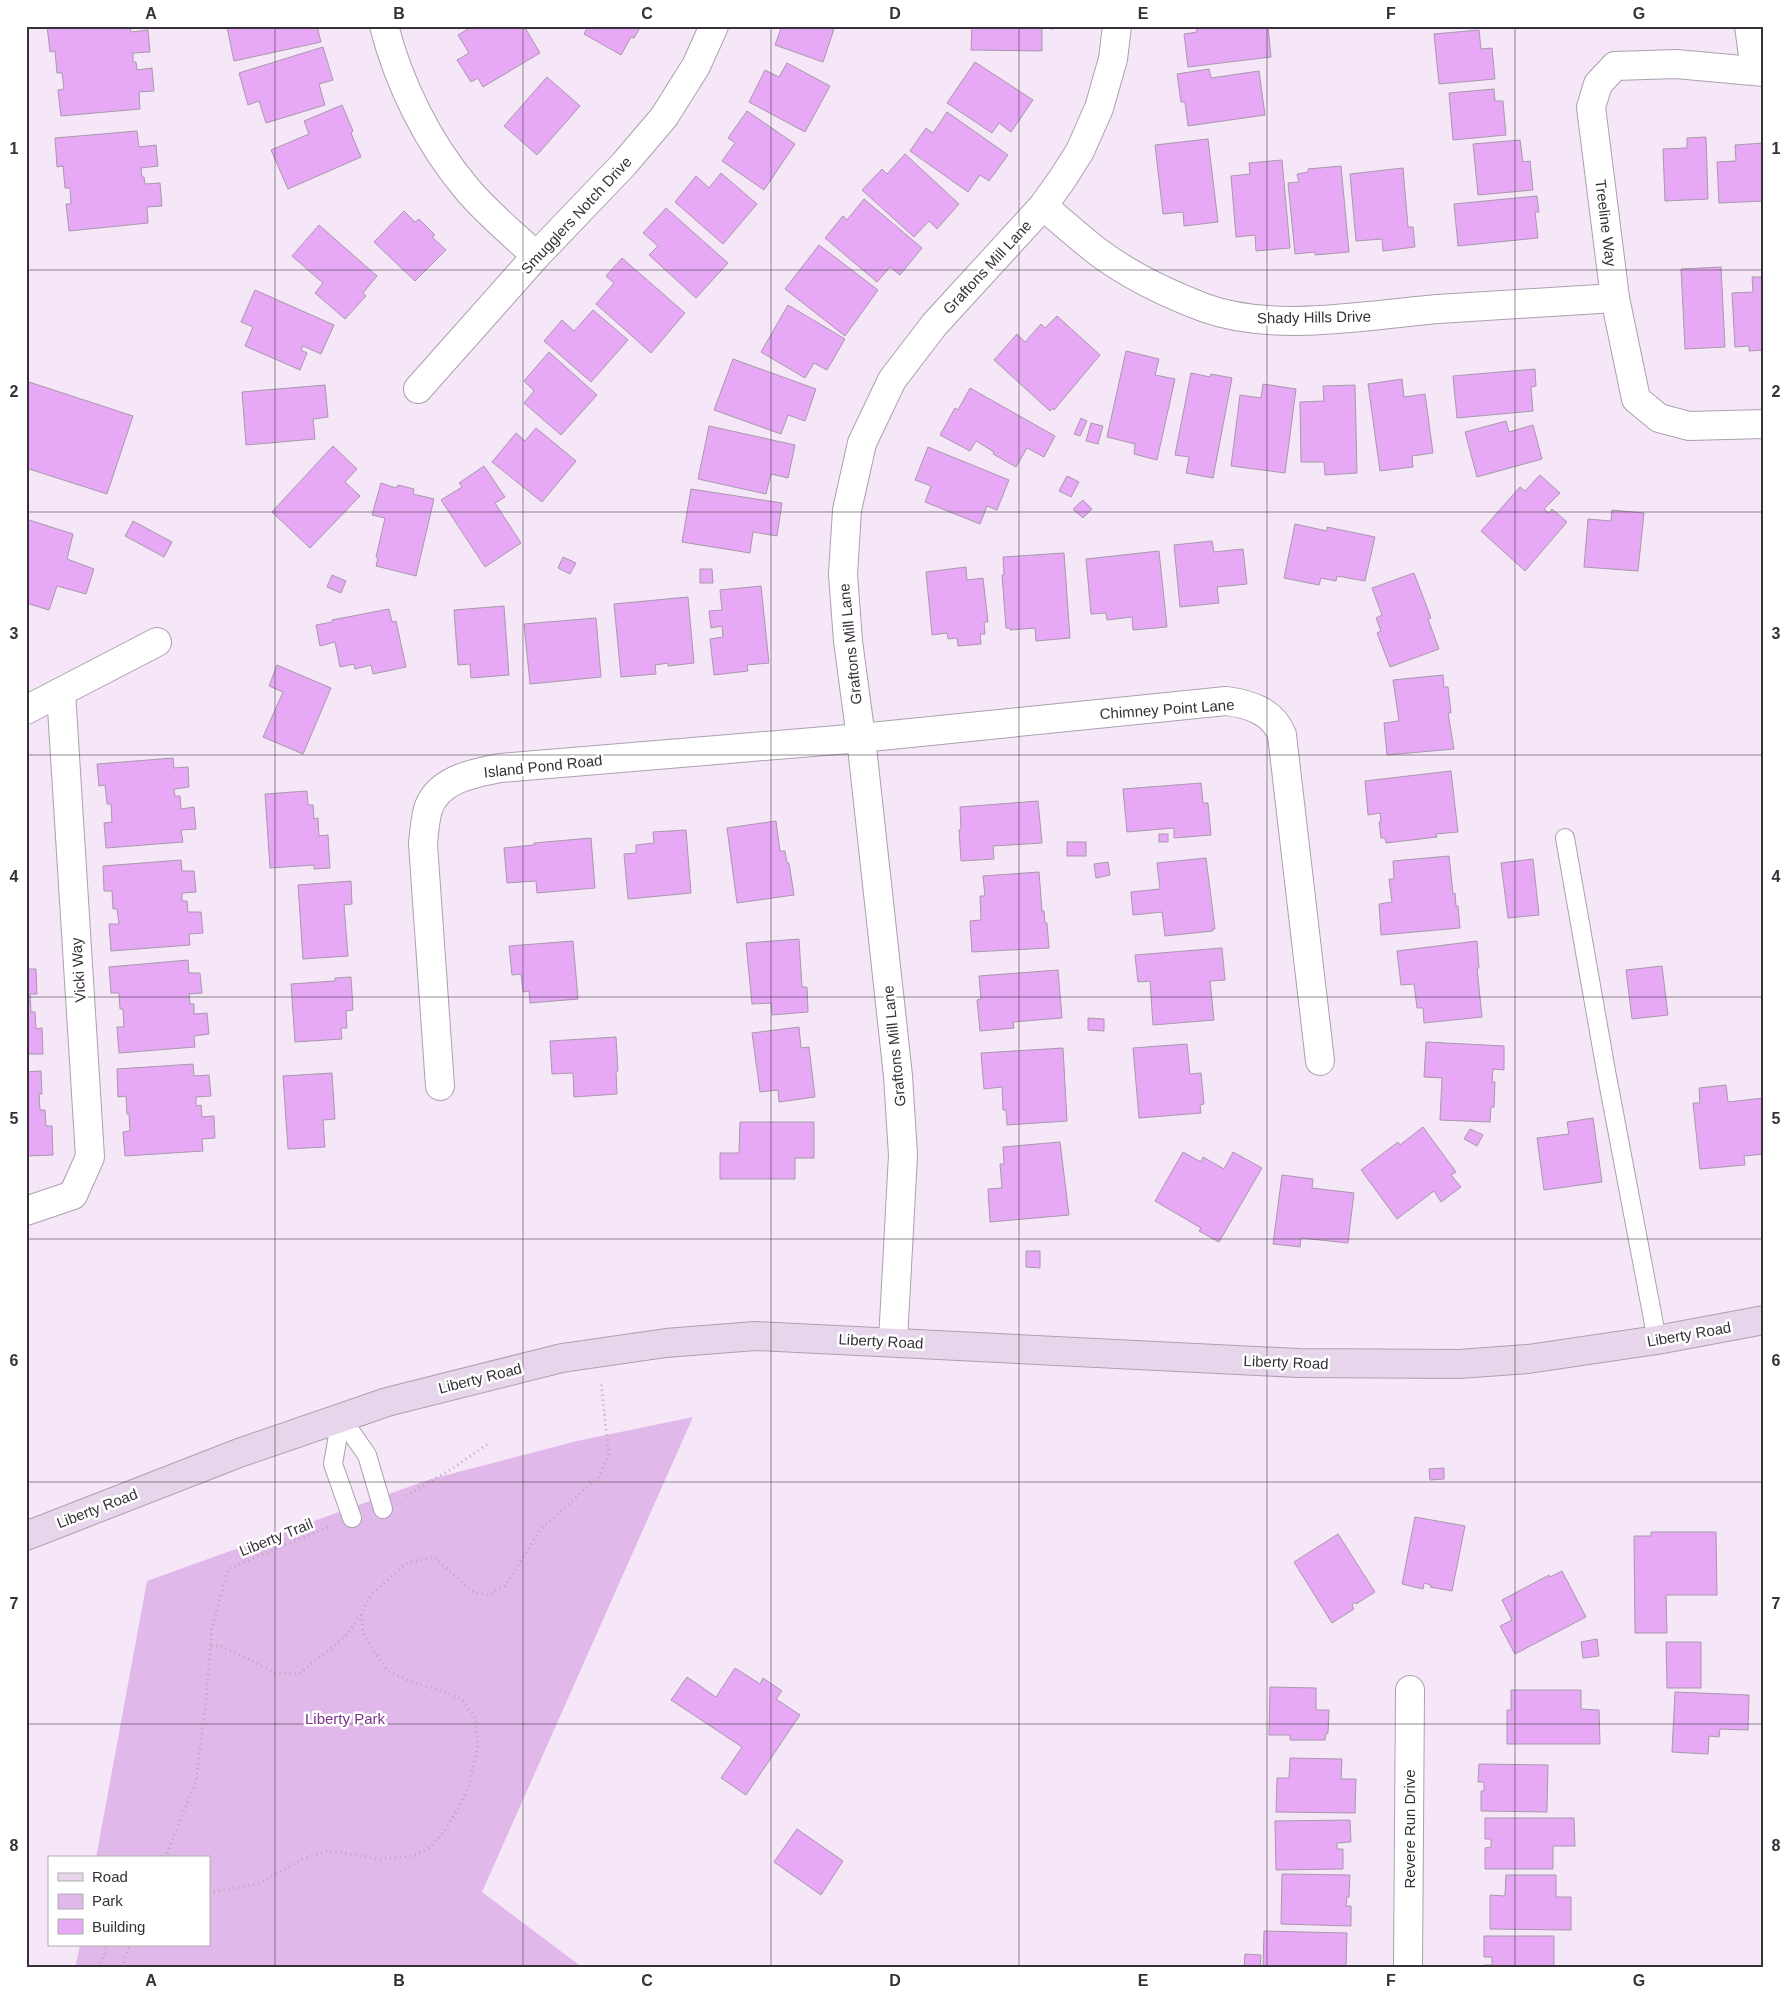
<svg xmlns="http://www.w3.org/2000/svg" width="1790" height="1994" viewBox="0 0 1790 1994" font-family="Arial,sans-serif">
  <rect width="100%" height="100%" fill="#f5e7f8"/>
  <polygon fill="#e0b8e9" points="693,1417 482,1892 583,1968 75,1968 80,1945 209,1945 209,1858 96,1858 147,1581 428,1480 577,1441"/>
  <g fill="#e7a8f6" stroke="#a79aaa">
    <polygon points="47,26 130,26 131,32 148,30 150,52 133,53 133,62 136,62 137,70 152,68 154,91 139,92 140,109 61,116 58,90 64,89 62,73 57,73 55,51 50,52"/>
    <polygon points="317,26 321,42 234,61 227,27"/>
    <polygon points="473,26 497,26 498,29 507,26 509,29 514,26 524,26 540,53 483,87 478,78 471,82 457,60 469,53 458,35"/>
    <polygon points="588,26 641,26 634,38 631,37 621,55 584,34"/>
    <polygon points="782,26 835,26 823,62 775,45"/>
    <polygon points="972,26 1053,26 1053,29 1042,28 1042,51 971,50"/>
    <polygon points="1196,26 1268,26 1271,57 1188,67 1184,34 1197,32"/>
    <polygon points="1479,30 1481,49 1492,48 1495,79 1439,84 1434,34"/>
    <polygon points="323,47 333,80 319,84 325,105 266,123 259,101 248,105 239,73"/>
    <polygon points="975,62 1033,100 1011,132 999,123 992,133 947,103"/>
    <polygon points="787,63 830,86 805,132 749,102 765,70 779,77"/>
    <polygon points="1209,69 1211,78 1259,71 1265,115 1188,126 1185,102 1181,102 1177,74"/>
    <polygon points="547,77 580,106 537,155 504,126"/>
    <polygon points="1494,89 1495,101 1503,101 1506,135 1453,140 1449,93"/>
    <polygon points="342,105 353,131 351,133 361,157 288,189 271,150 309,134 304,121"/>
    <polygon points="747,111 795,144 764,190 722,161 735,143 728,138"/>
    <polygon points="947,112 1008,155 989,181 980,175 968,192 910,151 926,128 933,133"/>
    <polygon points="137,131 139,147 156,145 158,166 141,168 142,177 144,177 145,184 160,183 162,206 147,207 148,223 69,231 66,204 71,204 70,188 65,188 63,166 57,167 55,138"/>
    <polygon points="1706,137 1708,199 1665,201 1663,149 1687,148 1687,138"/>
    <polygon points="1208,139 1218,222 1184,226 1183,212 1163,214 1155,145"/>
    <polygon points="1520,140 1523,162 1530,161 1533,190 1478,195 1473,144"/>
    <polygon points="1764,143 1764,201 1719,203 1717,162 1736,161 1735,145"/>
    <polygon points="905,154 959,204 937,229 929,221 914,237 862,190 882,169 887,174"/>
    <polygon points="1282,160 1290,248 1256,251 1255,235 1236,237 1231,176 1250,174 1249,163"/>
    <polygon points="1341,166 1349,252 1315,255 1315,252 1295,254 1288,183 1299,182 1297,174 1308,172 1308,169"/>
    <polygon points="1403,168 1408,227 1413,227 1415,247 1383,251 1382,239 1356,241 1350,174"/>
    <polygon points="721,173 757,204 723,244 675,202 696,176 709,188"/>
    <polygon points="1537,196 1539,212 1535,212 1538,238 1458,246 1454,204"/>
    <polygon points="864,199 922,248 900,275 890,267 877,282 825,238 843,216 847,220"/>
    <polygon points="666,208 728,263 696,298 649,255 658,246 643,233"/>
    <polygon points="404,211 415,222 419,219 435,235 432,237 446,250 415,281 374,242"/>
    <polygon points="319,225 377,276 363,293 366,296 345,319 315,293 323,283 292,256"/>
    <polygon points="819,245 878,290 845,336 785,289"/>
    <polygon points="622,258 685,313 651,353 596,304 614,283 606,276"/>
    <polygon points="1721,267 1725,347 1685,349 1681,269"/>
    <polygon points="1752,277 1764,277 1764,350 1749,351 1749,346 1735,347 1732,293 1753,292"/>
    <polygon points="255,290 334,325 321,354 303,346 301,350 307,353 300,370 245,346 253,327 241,322"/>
    <polygon points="788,305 845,339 827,370 814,363 805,378 761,352"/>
    <polygon points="593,310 628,340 591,382 544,341 562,320 574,331"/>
    <polygon points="1057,316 1100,355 1054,410 1053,408 1050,411 994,360 1017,334 1025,342 1041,324 1045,328"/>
    <polygon points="1126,351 1159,359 1155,375 1175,379 1157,460 1134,454 1135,444 1107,437"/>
    <polygon points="549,352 597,395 561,435 524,403 534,391 524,381"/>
    <polygon points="733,359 816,389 805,421 788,415 781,434 714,410"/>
    <polygon points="1535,369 1536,386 1531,387 1533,411 1457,418 1453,376"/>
    <polygon points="1191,373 1210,377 1211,374 1232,378 1213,478 1186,473 1189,457 1175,455"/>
    <polygon points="1402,379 1404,397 1425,394 1433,453 1412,456 1413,467 1380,471 1368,384"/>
    <polygon points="26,381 133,416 107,494 26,468"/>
    <polygon points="1263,384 1296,389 1285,473 1231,466 1240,395 1261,398"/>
    <polygon points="325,385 328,417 313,419 315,439 246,445 242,392"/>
    <polygon points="1355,385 1357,473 1325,475 1324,462 1301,462 1300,402 1324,401 1323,386"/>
    <polygon points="970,388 1055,436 1044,457 1027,448 1016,467 993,454 994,452 976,441 970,451 940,435 955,408 958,410"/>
    <polygon points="1081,418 1087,421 1080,436 1074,434"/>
    <polygon points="1506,421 1509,432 1533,425 1542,459 1477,477 1465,432"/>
    <polygon points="1091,423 1103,426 1098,444 1086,441"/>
    <polygon points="709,426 795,445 788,478 771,474 766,494 698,479"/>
    <polygon points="536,428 576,461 542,502 492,462 516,433 525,441"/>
    <polygon points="333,446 357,469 345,482 360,496 310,548 272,512"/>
    <polygon points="928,447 1009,480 997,510 987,506 980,524 925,502 931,486 915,480"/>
    <polygon points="484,466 505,497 495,503 521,543 485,567 441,500 462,487 459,483"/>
    <polygon points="1540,475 1560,493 1544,509 1549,513 1552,509 1567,522 1525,571 1481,531 1520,487 1525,491"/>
    <polygon points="1067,476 1079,482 1071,497 1059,491"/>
    <polygon points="381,483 396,488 398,485 414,489 413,494 434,499 416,576 376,566 378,558 376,557 385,518 372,515"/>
    <polygon points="691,489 782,503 777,536 753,532 750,553 682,542"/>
    <polygon points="1083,500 1092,509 1083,518 1073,509"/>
    <polygon points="1612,510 1644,513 1638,571 1584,567 1588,519 1611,521"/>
    <polygon points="26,519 73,534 67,559 94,569 86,594 57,586 49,610 26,603"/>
    <polygon points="133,521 172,542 164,557 125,536"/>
    <polygon points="1295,524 1327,531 1327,527 1375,537 1365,581 1337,576 1336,581 1321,578 1319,585 1284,578"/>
    <polygon points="1212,541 1214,552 1243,549 1247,584 1217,587 1219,603 1180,607 1174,545"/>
    <polygon points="1159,551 1167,627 1133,630 1132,617 1107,620 1106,613 1091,614 1086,559"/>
    <polygon points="1064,553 1070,638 1036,641 1035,628 1010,630 1010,628 1006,628 1002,575 1004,575 1003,557"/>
    <polygon points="563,557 576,563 570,574 558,568"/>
    <polygon points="966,567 967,580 983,578 988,622 984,622 985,634 980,634 981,644 958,646 957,638 948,639 947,633 932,635 926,572"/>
    <polygon points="700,569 712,569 713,583 700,583"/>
    <polygon points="1414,573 1431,618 1428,619 1439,649 1390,667 1377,633 1381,631 1376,618 1382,615 1372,588"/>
    <polygon points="332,575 346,581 341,593 327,587"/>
    <polygon points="761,586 769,663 747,665 748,671 714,675 710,639 723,637 722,626 711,628 709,611 722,610 720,590"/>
    <polygon points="688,597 694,663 668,666 668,663 655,665 656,674 621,677 614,604"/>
    <polygon points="504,606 509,675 471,678 470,664 458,665 454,610"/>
    <polygon points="389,609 392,622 396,621 406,667 373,674 371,665 355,669 354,664 340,667 335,642 320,646 316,625 332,622 332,620"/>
    <polygon points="596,618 601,677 530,684 524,624"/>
    <polygon points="277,665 331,688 303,754 263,737 283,692 269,686"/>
    <polygon points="1443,675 1444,687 1448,687 1451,713 1448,713 1454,749 1387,755 1384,723 1399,721 1393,680"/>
    <polygon points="173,758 174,768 188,767 189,787 174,789 175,796 180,796 181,809 194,807 196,829 181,830 183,842 106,848 104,823 112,822 111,804 107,804 105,785 99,786 97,764"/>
    <polygon points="1451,771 1458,832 1436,834 1437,837 1386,843 1385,838 1381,838 1379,822 1381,821 1380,813 1368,815 1365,781"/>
    <polygon points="1201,783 1203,803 1208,803 1211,835 1174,838 1174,828 1127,832 1123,789"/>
    <polygon points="307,791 308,805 313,805 314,819 318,818 319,836 328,835 330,868 314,869 314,865 270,868 265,794"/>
    <polygon points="1038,801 1042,843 993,846 994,859 961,861 959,830 961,829 960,807"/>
    <polygon points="776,821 780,851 785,851 787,863 789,863 794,895 737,903 727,828"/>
    <polygon points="686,830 691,893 628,899 624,854 636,853 636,845 654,843 653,832"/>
    <rect x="1159" y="834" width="9" height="8"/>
    <polygon points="591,838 595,888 537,893 536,881 507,883 504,848 534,845 534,843"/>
    <rect x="1067" y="842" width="19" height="14"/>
    <polygon points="1449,856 1453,894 1455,893 1456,906 1458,906 1460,928 1381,935 1379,904 1392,902 1389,879 1394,879 1393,861"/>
    <polygon points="1206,858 1215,929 1212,929 1213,931 1165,936 1162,912 1133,915 1131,892 1160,889 1157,863"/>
    <polygon points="1533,859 1539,915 1508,918 1501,863"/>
    <polygon points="181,860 182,871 194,871 196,892 182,893 182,901 187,901 188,912 201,912 203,933 189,934 190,945 111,951 109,924 119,924 117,909 113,909 112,891 104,891 103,866"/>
    <polygon points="1108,862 1110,875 1096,878 1094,864"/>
    <polygon points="1039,872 1042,911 1044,911 1045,923 1047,923 1049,948 972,952 970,921 981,920 980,896 985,896 983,876"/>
    <polygon points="351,881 352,904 344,905 348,956 303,959 298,885"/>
    <polygon points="799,939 802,987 807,987 808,1012 772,1015 771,1003 752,1004 746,943"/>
    <polygon points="573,941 578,999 530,1003 529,991 523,992 521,974 512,975 509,946"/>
    <polygon points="1477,941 1479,968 1477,968 1482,1017 1424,1023 1423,1008 1417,1008 1414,984 1401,985 1397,951"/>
    <polygon points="1222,948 1225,980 1210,981 1214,1020 1153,1025 1150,981 1138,982 1135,955"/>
    <polygon points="188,960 189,973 200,973 202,993 189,994 190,1004 194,1004 194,1014 207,1013 209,1034 194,1036 195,1047 119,1053 117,1027 124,1027 123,1009 120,1009 119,993 111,993 109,967"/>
    <polygon points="1662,966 1668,1015 1632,1019 1626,970"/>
    <polygon points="26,969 36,969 37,994 30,994 31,1012 35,1012 36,1029 42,1028 43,1054 26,1054"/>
    <polygon points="1058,970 1062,1018 1013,1022 1014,1028 980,1031 977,1000 981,999 979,976"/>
    <polygon points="351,977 353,1010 346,1011 347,1028 341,1028 342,1039 295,1042 291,984 335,981 335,978"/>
    <polygon points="1088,1018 1104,1019 1104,1031 1088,1030"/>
    <polygon points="799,1027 801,1048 809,1047 815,1097 779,1102 778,1090 760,1092 752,1033"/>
    <polygon points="616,1037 618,1071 616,1071 617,1094 574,1097 573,1073 552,1074 550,1041"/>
    <polygon points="1426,1042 1504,1046 1504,1070 1493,1069 1492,1082 1495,1082 1494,1107 1491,1107 1490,1122 1440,1120 1442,1078 1424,1077"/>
    <polygon points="1187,1044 1190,1074 1201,1073 1204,1104 1200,1105 1201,1113 1139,1118 1133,1048"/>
    <polygon points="1063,1048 1067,1121 1007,1125 1006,1110 1003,1110 1002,1087 984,1089 981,1053"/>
    <polygon points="193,1064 194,1076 209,1075 211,1096 196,1097 196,1106 201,1105 202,1117 214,1116 215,1138 202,1139 203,1151 125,1156 123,1132 130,1131 129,1114 127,1114 126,1096 118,1097 117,1069"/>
    <polygon points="41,1071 42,1094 39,1094 40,1110 45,1110 46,1126 52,1126 53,1155 26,1156 26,1072"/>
    <polygon points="332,1073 335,1119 323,1120 325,1147 288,1149 283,1076"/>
    <polygon points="1726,1085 1728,1102 1764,1098 1764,1154 1744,1156 1745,1165 1700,1169 1693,1103 1700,1103 1699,1088"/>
    <polygon points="1593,1118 1602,1182 1544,1190 1537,1138 1569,1134 1567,1122"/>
    <polygon points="740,1122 814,1122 814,1158 795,1158 795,1179 720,1179 720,1153 739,1153"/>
    <polygon points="1423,1127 1456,1172 1451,1175 1461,1187 1441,1202 1434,1191 1397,1219 1361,1170 1398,1142 1400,1145"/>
    <polygon points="1470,1129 1483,1135 1477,1146 1464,1139"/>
    <polygon points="1060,1142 1069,1215 990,1222 988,1189 1002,1188 1000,1164 1004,1164 1003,1147"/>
    <polygon points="1183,1152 1201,1162 1203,1157 1224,1169 1233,1152 1262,1168 1219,1242 1199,1231 1201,1228 1155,1201"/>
    <polygon points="1282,1175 1313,1179 1312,1188 1354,1193 1348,1243 1301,1238 1300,1247 1273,1244"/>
    <polygon points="1026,1251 1040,1251 1040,1268 1026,1267"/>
    <polygon points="1444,1468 1444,1479 1430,1480 1429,1469"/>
    <polygon points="1415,1517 1465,1526 1452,1591 1430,1587 1431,1585 1424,1583 1423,1589 1402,1584"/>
    <polygon points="1651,1532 1716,1532 1717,1595 1666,1595 1667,1633 1635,1633 1634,1536 1651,1536"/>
    <polygon points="1338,1534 1375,1592 1356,1604 1355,1602 1352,1605 1354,1609 1332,1623 1294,1562"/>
    <polygon points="1562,1571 1586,1617 1515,1654 1500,1626 1512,1620 1502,1600 1549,1575 1550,1577"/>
    <polygon points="1597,1639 1599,1656 1583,1658 1581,1642"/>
    <polygon points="1666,1642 1701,1642 1701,1688 1667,1688"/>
    <polygon points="735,1668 760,1684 763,1678 782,1691 776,1699 800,1715 746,1795 721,1778 742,1747 671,1700 687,1677 716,1697"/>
    <polygon points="1270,1687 1316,1688 1316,1710 1329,1710 1328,1733 1326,1734 1325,1740 1290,1740 1290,1735 1269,1735"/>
    <polygon points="1511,1690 1581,1690 1581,1709 1599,1710 1600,1744 1507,1744 1507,1710 1511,1710"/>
    <polygon points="1675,1692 1749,1695 1748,1730 1720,1729 1719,1737 1709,1736 1708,1754 1672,1752"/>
    <polygon points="1290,1758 1342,1759 1341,1779 1356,1779 1355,1813 1276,1812 1277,1778 1289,1778"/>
    <polygon points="1479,1764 1548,1765 1547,1812 1481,1811 1481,1791 1484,1791 1484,1782 1478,1782"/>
    <polygon points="1485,1818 1574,1818 1575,1846 1553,1846 1553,1869 1485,1869 1485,1848 1491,1847 1491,1839 1485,1839"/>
    <polygon points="1350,1820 1351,1842 1337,1843 1337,1849 1343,1849 1343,1869 1276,1870 1275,1821"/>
    <polygon points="797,1829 843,1861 821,1895 774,1862"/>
    <polygon points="1282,1874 1350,1875 1349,1897 1347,1897 1346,1906 1351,1906 1351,1926 1281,1924"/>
    <polygon points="1506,1875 1556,1875 1556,1897 1571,1897 1571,1930 1490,1929 1490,1895 1505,1896"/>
    <polygon points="1264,1931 1347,1933 1346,1967 1263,1968"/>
    <polygon points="1484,1936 1554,1936 1554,1968 1484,1968 1484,1965 1492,1965 1492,1957 1484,1957"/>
    <polygon points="1245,1954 1261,1955 1260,1968 1244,1968"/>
  </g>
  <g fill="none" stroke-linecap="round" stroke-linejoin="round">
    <g stroke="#aca0af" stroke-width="20">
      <g id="lane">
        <polyline points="1565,838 1606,1071 1657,1340"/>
        <polyline points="341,1418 333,1464 352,1518"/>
        <polyline points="341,1418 367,1455 383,1509"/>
      </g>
    </g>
    <g stroke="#aca0af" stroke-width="30">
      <g id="street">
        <path d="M384,26c15,58 44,117 83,163 20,24 46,45 69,67"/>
        <polyline points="1749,26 1755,71"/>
        <polyline points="1764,72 1676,64 1615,66 1598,84 1591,107 1615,298 1636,399 1659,418 1689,426 1764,424"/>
        <path d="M1043,206c18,15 36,31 55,46 32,24 70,42 107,56 70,25 161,7 233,1 59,-4 118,-7 177,-11"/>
        <polyline points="418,389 536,256 624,164 664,117 696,66 714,26"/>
        <polyline points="26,710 157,642"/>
        <path d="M440,1086l-17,-242c1,-11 2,-24 5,-35 10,-30 46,-36 72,-41l361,-30 365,-37c23,3 47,10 56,34l38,326"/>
        <polyline points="26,1211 73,1195 90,1157 61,692"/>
        <polyline points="893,1341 903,1155 898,1076 861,738 848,641 843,574 847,510 862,443 892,380 934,325 1043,206 1063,178 1080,151 1099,108 1113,59 1117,26"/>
        <polyline points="1408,1968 1410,1690"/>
      </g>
    </g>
    <g stroke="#aca0af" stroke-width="30">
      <polyline id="secondary" points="26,1536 239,1453 387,1402 562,1358 666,1343 755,1336 1298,1363 1459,1364 1528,1359 1657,1340 1764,1320"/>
    </g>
    <g stroke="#b5aab8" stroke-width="3" stroke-dasharray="1 4" stroke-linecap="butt">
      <polyline points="406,1496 453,1468 489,1443"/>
      <polyline points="211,1646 221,1646 276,1673 299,1674 348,1634 361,1614"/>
      <polyline points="165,1858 196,1781 206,1700 212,1629 228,1569 329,1527"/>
      <polyline points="209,1893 259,1883 303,1859 328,1851 380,1859 412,1856 431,1847 444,1832 459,1807 469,1785 478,1745 475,1717 461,1699 440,1690 414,1683 388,1671 373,1650 363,1632 361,1613 371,1595 405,1564 434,1557 474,1593 489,1595 505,1586 540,1530 598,1477 609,1456 601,1383"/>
      <polyline points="99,1968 108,1945"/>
      <polyline points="124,1968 125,1959 130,1945"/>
    </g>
    <use href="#lane" stroke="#fff" stroke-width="18"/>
    <use href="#street" stroke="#fff" stroke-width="28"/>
    <use href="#secondary" stroke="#e7d6eb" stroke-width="28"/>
  </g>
  <path fill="none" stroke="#363138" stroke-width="1" stroke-opacity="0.55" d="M275,26v1942M523,26v1942M771,26v1942M1019,26v1942M1267,26v1942M1515,26v1942M26,270h1738M26,512h1738M26,755h1738M26,997h1738M26,1239h1738M26,1482h1738M26,1724h1738"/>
  <g text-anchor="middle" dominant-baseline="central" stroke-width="5" stroke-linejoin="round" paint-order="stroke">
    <g font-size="15" fill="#363138" stroke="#fff">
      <text transform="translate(576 215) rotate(-47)">Smugglers Notch Drive</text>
      <text transform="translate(1606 223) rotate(83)">Treeline Way</text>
      <text transform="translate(987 267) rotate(-47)">Graftons Mill Lane</text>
      <text transform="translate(1314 317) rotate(-1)">Shady Hills Drive</text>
      <text transform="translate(850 644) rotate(-96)">Graftons Mill Lane</text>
      <text transform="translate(1167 709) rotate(-4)">Chimney Point Lane</text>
      <text transform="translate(543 766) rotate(-6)">Island Pond Road</text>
      <text transform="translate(78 970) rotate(-94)">Vicki Way</text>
      <text transform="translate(894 1046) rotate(-96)">Graftons Mill Lane</text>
      <text transform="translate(1689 1334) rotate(-10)">Liberty Road</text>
      <text transform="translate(881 1341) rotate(3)">Liberty Road</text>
      <text transform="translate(1286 1362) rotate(2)">Liberty Road</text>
      <text transform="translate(480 1378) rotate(-14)">Liberty Road</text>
      <text transform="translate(97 1508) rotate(-21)">Liberty Road</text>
      <text transform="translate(276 1537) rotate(-22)">Liberty Trail</text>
      <text transform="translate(1409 1829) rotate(-90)">Revere Run Drive</text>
    </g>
    <g font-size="15" fill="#7c328c" stroke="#fff">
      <text x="345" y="1718">Liberty Park</text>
    </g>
  </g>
  <rect width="1790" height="1994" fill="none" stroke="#ffffff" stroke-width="55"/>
  <rect x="48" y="1856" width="162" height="90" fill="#ffffff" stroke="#afadaf"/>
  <rect x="58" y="1873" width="25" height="8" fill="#e7d6eb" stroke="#afadaf"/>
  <text x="92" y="1882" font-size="15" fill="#363138">Road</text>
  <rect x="58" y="1894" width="25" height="15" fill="#e0b8e9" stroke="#afadaf"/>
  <text x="92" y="1906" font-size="15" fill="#363138">Park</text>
  <rect x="58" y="1919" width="25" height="15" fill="#e7a8f6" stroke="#afadaf"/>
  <text x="92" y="1932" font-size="15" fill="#363138">Building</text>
  <rect x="28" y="28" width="1734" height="1938" fill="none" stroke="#363138" stroke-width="2"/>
  <g font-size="16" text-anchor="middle" font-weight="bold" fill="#363138">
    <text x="151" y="19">A</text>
    <text x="399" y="19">B</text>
    <text x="647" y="19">C</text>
    <text x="895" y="19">D</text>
    <text x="1143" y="19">E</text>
    <text x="1391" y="19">F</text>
    <text x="1639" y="19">G</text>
    <text x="14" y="154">1</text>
    <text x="1776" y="154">1</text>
    <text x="14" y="397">2</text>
    <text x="1776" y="397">2</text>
    <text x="14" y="639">3</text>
    <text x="1776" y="639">3</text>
    <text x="14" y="882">4</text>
    <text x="1776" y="882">4</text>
    <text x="14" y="1124">5</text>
    <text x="1776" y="1124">5</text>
    <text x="14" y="1366">6</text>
    <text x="1776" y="1366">6</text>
    <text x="14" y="1609">7</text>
    <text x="1776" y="1609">7</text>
    <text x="14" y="1851">8</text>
    <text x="1776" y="1851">8</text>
    <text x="151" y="1986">A</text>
    <text x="399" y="1986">B</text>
    <text x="647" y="1986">C</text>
    <text x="895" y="1986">D</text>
    <text x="1143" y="1986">E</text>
    <text x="1391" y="1986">F</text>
    <text x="1639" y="1986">G</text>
  </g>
</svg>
